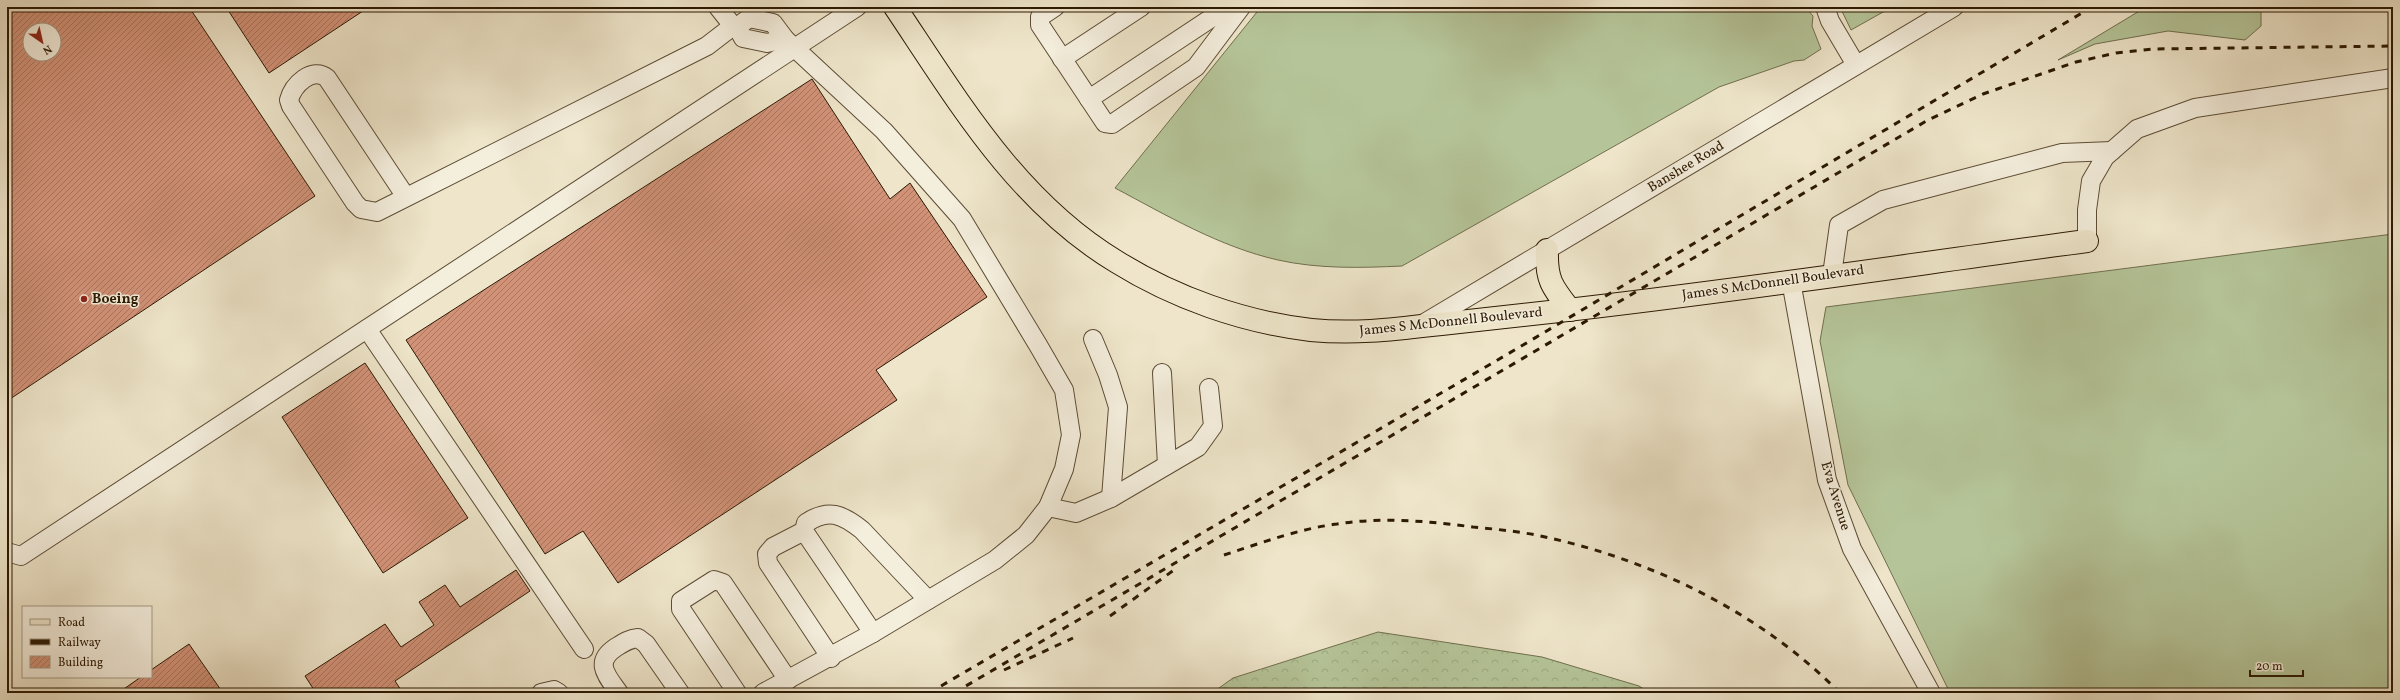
<svg xmlns="http://www.w3.org/2000/svg" width="2400" height="700" viewBox="0 0 2400 700" font-family="Vollkorn,serif">
  <defs>
    <pattern id="forest-crowns" width="20" height="18" patternUnits="userSpaceOnUse"><rect width="20" height="18" fill="#b5c599"/><path d="M2 6a3 3 0 1 1 6 0M12 15a3 3 0 1 1 6 0" fill="none" stroke="#9ca982"/></pattern>
    <pattern id="building-hatch" width="6" height="6" patternUnits="userSpaceOnUse"><rect width="6" height="6" fill="#d29278"/><path d="M-1 1l2-2M0 6l6-6M5 7l2-2" fill="none" stroke="#ab7660"/></pattern>
  </defs>
  <rect width="100%" height="100%" fill="#eee5ca"/>
  <filter id="stains"><feTurbulence type="fractalNoise" baseFrequency=".005" numOctaves="4"/><feColorMatrix values="0 0 0 0 .2 0 0 0 0 .09 0 0 0 0 .02 0 0 0 .5 -.17"/></filter>
  <radialGradient id="worn" r=".72"><stop offset=".6" stop-color="#630" stop-opacity="0"/><stop offset="1" stop-color="#630" stop-opacity=".3"/></radialGradient>
  <g fill="#b5c599" stroke="#706f4e">
    <path d="M1261,7h544l8,9 -1,10 9,23 -17,11 -10,1 -75,26 -317,179c-41,2 -84,3 -124,-6 -58,-13 -112,-45 -163,-72z"/>
    <polygon points="1840,7 1892,7 1851,30"/>
    <polygon points="2146,7 2261,7 2261,26 2245,40 2168,31 2095,44 2058,60"/>
    <polygon points="2393,234 2393,693 1950,693 1848,485 1820,341 1826,307"/>
  </g>
  <polygon fill="url(#forest-crowns)" stroke="#706f4e" points="1378,632 1542,657 1639,686 1650,693 1212,693 1233,678"/>
  <g fill="url(#building-hatch)" stroke="#2c1902" fill-rule="evenodd">
    <path d="M7,7h182l126,189 -308,205zM30,30h24v24h-24z"/>
    <polygon points="226,7 369,7 269,73"/>
    <polygon points="812,79 890,199 910,183 987,297 876,370 897,400 618,583 583,531 545,554 406,340"/>
    <polygon points="365,363 468,518 383,573 282,417"/>
    <polygon points="516,570 530,591 395,681 403,693 316,693 305,676 385,624 401,647 434,625 419,602 445,585 460,607"/>
    <polygon points="189,644 223,693 118,693 141,677 151,677 151,670"/>
  </g>
  <g fill="none" stroke-linecap="round" stroke-linejoin="round">
    <g stroke="#5c4c34" stroke-width="20">
      <g id="minor">
        <polyline points="718,7 733,26 737,27 743,38 767,43 785,39"/>
        <polyline points="1055,7 1040,17 1040,25 1105,123 1112,124 1196,67 1241,7"/>
        <polyline points="1825,7 1830,21 1856,65"/>
        <polyline points="737,27 749,18 773,23 785,39 884,131 962,219 1038,345 1064,390 1071,435 1064,469 1048,507 1026,535 995,560 873,633 763,693"/>
        <polyline points="1062,59 1141,7"/>
        <polyline points="1089,99 1228,7"/>
        <path d="M406,197l-79,-119c-15,-12 -34,7 -38,22l2,6 64,97 6,6 16,3 330,-166 26,-20"/>
        <polyline points="2087,241 2087,210 2091,181 2105,157 2137,129 2195,108 2393,78"/>
        <polyline points="1832,275 1839,225 1883,200 2062,153 2112,151"/>
        <polyline points="1791,281 1827,480 1852,549 1931,693"/>
        <polyline points="1421,325 1954,7"/>
        <polyline points="367,329 584,649"/>
        <polyline points="1093,339 1108,375 1118,407 1111,498"/>
        <polyline points="1162,373 1167,465"/>
        <polyline points="1048,507 1076,513 1111,498 1198,447 1213,426 1209,388"/>
        <polyline points="804,531 773,547 767,554 768,563 831,658"/>
        <polyline points="7,552 21,556 857,7"/>
        <path d="M873,633l-69,-102 2,-8c22,-15 36,-9 56,7l66,70"/>
        <polyline points="541,693 554,690 559,693"/>
        <path d="M619,693c-11,-16 -26,-30 -4,-45 8,-5 13,-9 23,-10l8,6 34,49"/>
        <polyline points="737,693 681,609 681,601 714,580 723,583 788,680"/>
      </g>
    </g>
    <g stroke="#2c1902" stroke-width="24">
      <g id="major">
        <path d="M895,7c63,94 122,195 222,255 58,36 126,60 194,68 41,4 79,0 120,-5 40,-4 80,-9 119,-13 180,-20 358,-47 537,-71"/>
        <path d="M1547,250c-1,30 5,37 23,60"/>
      </g>
    </g>
    <use href="#minor" stroke="#f4eedd" stroke-width="18"/>
    <use href="#major" stroke="#eee5ca" stroke-width="22"/>
    <g stroke="#2c1902" stroke-width="3" stroke-dasharray="7 7" stroke-linecap="butt">
      <path d="M1224,555c37,-12 74,-26 113,-31 44,-7 91,-3 136,3 21,2 42,4 63,8 112,23 223,76 304,158"/>
      <polyline points="1110,616 1174,570"/>
      <polyline points="1004,670 1073,638"/>
      <polyline points="929,693 1518,348 2092,7"/>
      <polyline points="954,693 1928,120 1983,94 2076,62 2116,53 2154,49 2393,46"/>
    </g>
  </g>
  <circle fill="#8f2418" stroke="#f4eedd" stroke-width="1.5" cx="84" cy="299" r="4"/>
  <g text-anchor="middle" dominant-baseline="central" stroke-width="3" stroke-linejoin="round" paint-order="stroke">
    <g font-size="14" fill="#2c1902" stroke="#f4eedd">
      <text transform="translate(1686 167) rotate(-31)">Banshee Road</text>
      <text transform="translate(1773 283) rotate(-8)">James S McDonnell Boulevard</text>
      <text transform="translate(1451 322) rotate(-6)">James S McDonnell Boulevard</text>
      <text transform="translate(1835 496) rotate(73)">Eva Avenue</text>
    </g>
    <g font-size="14" font-weight="bold" fill="#2c1902" stroke="#f4eedd" text-anchor="start">
      <text x="92" y="299">Boeing</text>
    </g>
  </g>
  <rect width="2400" height="700" fill="none" stroke="#eee5ca" stroke-width="24"/>
  <rect x="8" y="8" width="2384" height="684" fill="none" stroke="#2c1902" stroke-width="2"/>
  <rect x="12" y="12" width="2376" height="676" fill="none" stroke="#2c1902"/>
  <rect x="22" y="606" width="130" height="72" fill="#f4eedd" stroke="#a49985"/>
  <rect x="30" y="619" width="20" height="6" fill="#eee5ca" stroke="#a49985"/>
  <text x="58" y="626" font-size="12" fill="#2c1902">Road</text>
  <rect x="30" y="639" width="20" height="6" fill="#2c1902" stroke="#a49985"/>
  <text x="58" y="646" font-size="12" fill="#2c1902">Railway</text>
  <rect x="30" y="656" width="20" height="12" fill="url(#building-hatch)" stroke="#a49985"/>
  <text x="58" y="666" font-size="12" fill="#2c1902">Building</text>
  <g transform="translate(42 42) rotate(146)"><circle r="19" fill="#f4eedd" stroke="#a49985"/>
  <path d="M0-3L7 15L0 10L-7 15Z" fill="#8f2418"/>
  <text y="-6" font-size="11" font-weight="bold" text-anchor="middle" fill="#2c1902">N</text>
  </g>
  <path d="M2250 670v6h53v-6" fill="none" stroke="#2c1902" stroke-width="2"/>
  <text x="2256" y="670" font-size="12" fill="#2c1902" stroke="#f4eedd" stroke-width="3" paint-order="stroke">20 m</text>
  <rect width="100%" height="100%" filter="url(#stains)"/>
  <rect width="100%" height="100%" fill="url(#worn)"/>
</svg>
